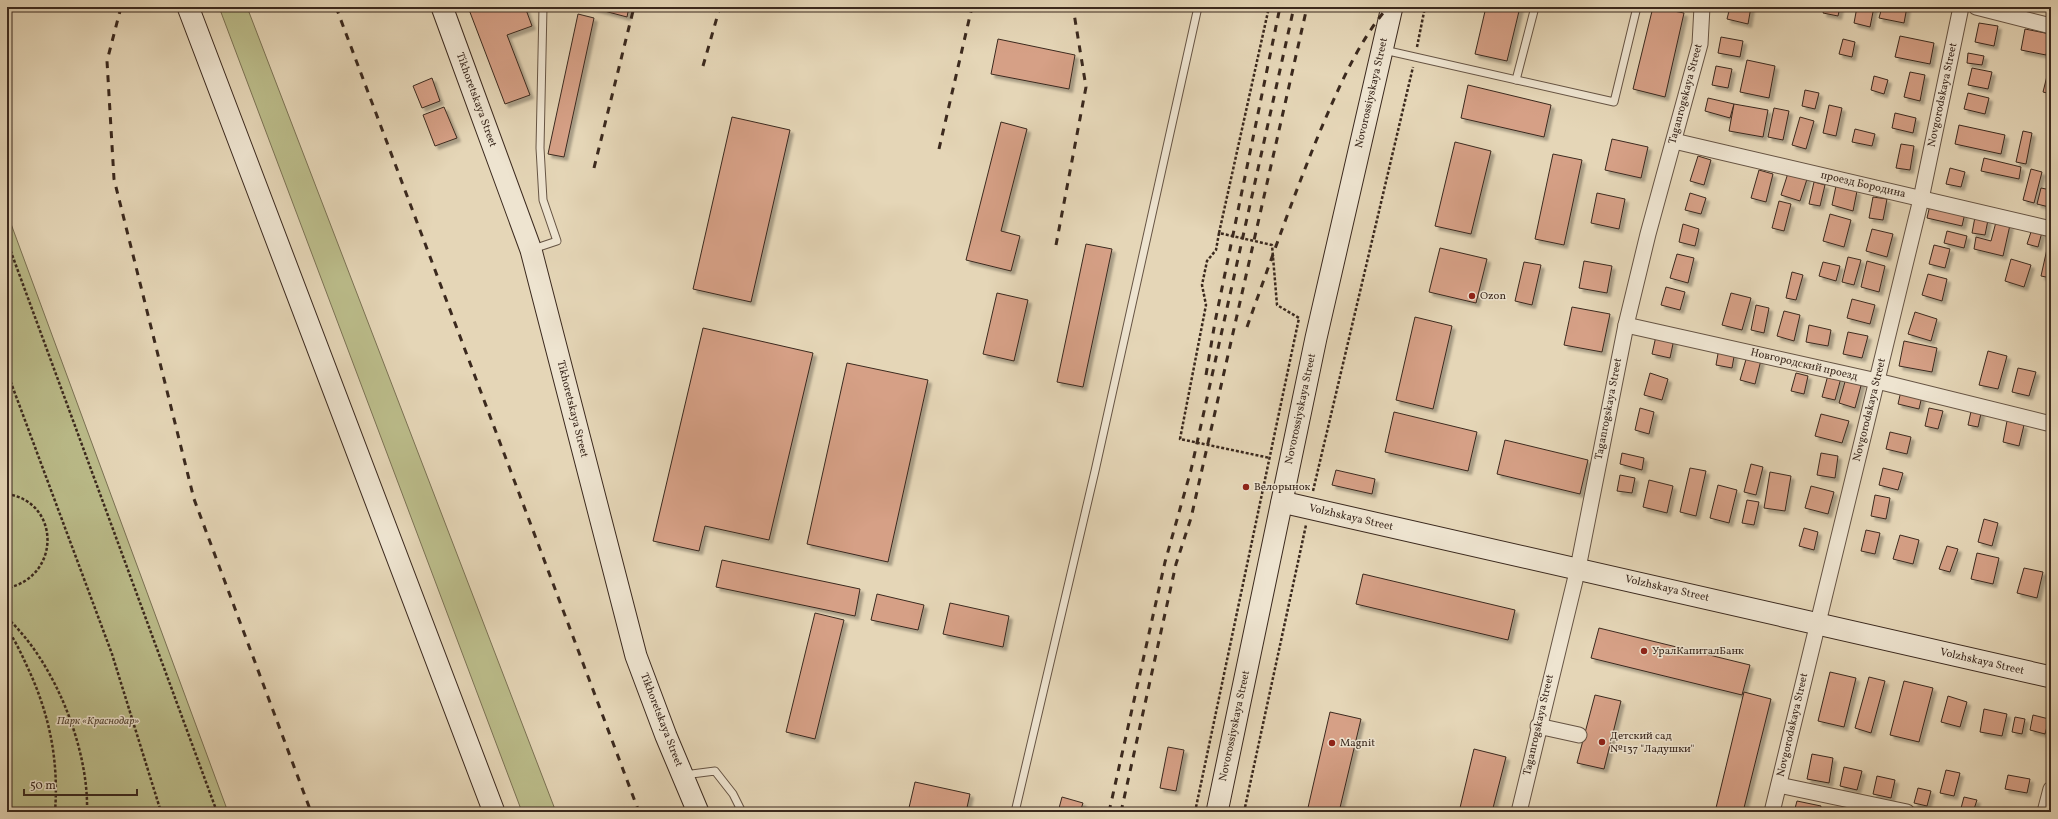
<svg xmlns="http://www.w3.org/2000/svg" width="2058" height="819" viewBox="0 0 2058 819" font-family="Vollkorn,serif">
  <defs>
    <filter id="shadow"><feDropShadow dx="3.5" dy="3.5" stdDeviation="1" flood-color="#0004"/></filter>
  </defs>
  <rect width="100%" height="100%" fill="#e5d6b7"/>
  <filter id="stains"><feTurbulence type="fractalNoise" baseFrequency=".005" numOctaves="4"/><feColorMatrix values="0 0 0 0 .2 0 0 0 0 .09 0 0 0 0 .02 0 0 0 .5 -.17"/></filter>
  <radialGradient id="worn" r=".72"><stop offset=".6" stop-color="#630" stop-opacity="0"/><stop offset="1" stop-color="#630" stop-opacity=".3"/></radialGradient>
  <g fill="#bbbc8a" stroke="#7b7254">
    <polygon points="219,7 247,7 556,812 522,812"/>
    <polygon points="7,213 228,812 7,812"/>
  </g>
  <g fill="#d6a086" stroke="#3b291e" filter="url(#shadow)">
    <polygon points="468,7 525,7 532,26 507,35 530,95 505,104"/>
    <polygon points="589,7 629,7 627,17"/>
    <polygon points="1486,7 1520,7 1507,61 1475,54"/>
    <polygon points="1653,7 1684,13 1665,97 1633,89"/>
    <polygon points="1730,7 1751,7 1748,24 1727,19"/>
    <polygon points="1825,7 1840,7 1838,16 1823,13"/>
    <polygon points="1857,7 1874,7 1870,27 1854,23"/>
    <polygon points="1882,7 1907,7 1904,23 1879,18"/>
    <polygon points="578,14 594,18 564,157 548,154"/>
    <polygon points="1979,23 1998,26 1994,46 1975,42"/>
    <polygon points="2025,29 2050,34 2046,55 2021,50"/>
    <polygon points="1900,36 1934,43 1930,64 1895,57"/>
    <polygon points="1721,37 1743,41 1740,57 1718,53"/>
    <polygon points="998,39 1075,55 1069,89 991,74"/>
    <polygon points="1843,39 1855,42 1852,57 1839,54"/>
    <polygon points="1968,53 1984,56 1982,65 1967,63"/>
    <polygon points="1747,60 1775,66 1769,98 1740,92"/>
    <polygon points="1716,66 1732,69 1728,88 1712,85"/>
    <polygon points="1972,68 1992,72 1988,89 1968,85"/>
    <polygon points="2049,68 2051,69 2051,94 2043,92"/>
    <polygon points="1910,72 1925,75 1920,101 1904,97"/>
    <polygon points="1874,76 1888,80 1884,94 1871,90"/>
    <polygon points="432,78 440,101 422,108 413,86"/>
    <polygon points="1468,85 1551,105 1544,137 1461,118"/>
    <polygon points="1805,90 1819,93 1815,109 1802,106"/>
    <polygon points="1968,93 1989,98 1985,114 1964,109"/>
    <polygon points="1708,98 1734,104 1730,118 1705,111"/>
    <polygon points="1734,104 1768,110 1763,137 1729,131"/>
    <polygon points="1829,105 1842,108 1836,136 1823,133"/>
    <polygon points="444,107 457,138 435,146 423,115"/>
    <polygon points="1774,108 1789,111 1783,140 1768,137"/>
    <polygon points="1895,113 1916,118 1913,133 1892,128"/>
    <polygon points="732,117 790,130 751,302 693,289"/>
    <polygon points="1800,117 1814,121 1806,149 1792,145"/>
    <polygon points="1001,122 1027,129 1001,231 1020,236 1011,271 966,260"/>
    <polygon points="1959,125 2005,135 2001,154 1955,144"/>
    <polygon points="1855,129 1875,134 1872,146 1852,142"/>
    <polygon points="2023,131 2032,133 2026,164 2016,162"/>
    <polygon points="1612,139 1648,147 1641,178 1605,170"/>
    <polygon points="1455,142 1491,151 1471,234 1435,226"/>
    <polygon points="1901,144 1914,146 1910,170 1896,168"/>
    <polygon points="1553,154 1582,160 1564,245 1535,239"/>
    <polygon points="1698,156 1711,160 1704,185 1690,181"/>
    <polygon points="1984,158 2021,167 2019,179 1981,171"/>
    <polygon points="1950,168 1965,172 1961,187 1946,184"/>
    <polygon points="2031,169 2042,172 2034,203 2023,200"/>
    <polygon points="1759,170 1773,174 1766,202 1751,198"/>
    <polygon points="1789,170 1808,176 1800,201 1781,195"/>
    <polygon points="1814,182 1825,185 1820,206 1809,204"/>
    <polygon points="1836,186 1857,191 1853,211 1832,205"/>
    <polygon points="2041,188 2051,190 2049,207 2037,204"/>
    <polygon points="1597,193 1625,199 1619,229 1591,223"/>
    <polygon points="1690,193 1706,198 1701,214 1685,210"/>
    <polygon points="1873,197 1887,199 1883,220 1869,218"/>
    <polygon points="1779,201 1791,204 1784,231 1772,228"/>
    <polygon points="1930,205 1965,213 1962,226 1927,218"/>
    <polygon points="1830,214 1851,220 1844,247 1823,241"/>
    <polygon points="1975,217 1988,220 1985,235 1972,233"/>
    <polygon points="1996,222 2010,225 2003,256 1974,249 1976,237 1991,241"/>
    <polygon points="1683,224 1699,229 1695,246 1679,242"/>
    <polygon points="1872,229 1893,234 1887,257 1866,251"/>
    <polygon points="2032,229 2042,232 2038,247 2027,244"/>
    <polygon points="1947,231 1967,236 1964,248 1944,243"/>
    <polygon points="2049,240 2051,241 2051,278 2041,276"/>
    <polygon points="1086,244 1112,249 1083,387 1057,382"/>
    <polygon points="1934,245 1950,249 1945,268 1929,264"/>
    <polygon points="1440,248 1487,259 1476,303 1429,292"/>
    <polygon points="1677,254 1694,258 1688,283 1670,278"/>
    <polygon points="1848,257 1861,260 1854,285 1842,282"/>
    <polygon points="2011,259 2031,265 2024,287 2005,281"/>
    <polygon points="1584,261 1612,266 1607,293 1579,288"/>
    <polygon points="1867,261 1885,266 1879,292 1861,287"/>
    <polygon points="1524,262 1541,265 1532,305 1515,301"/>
    <polygon points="1823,262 1840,266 1836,281 1819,276"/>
    <polygon points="1792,272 1803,275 1796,300 1786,298"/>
    <polygon points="1928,274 1947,279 1942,301 1922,295"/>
    <polygon points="1666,287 1685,292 1680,310 1661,305"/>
    <polygon points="997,293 1028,300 1014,361 983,354"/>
    <polygon points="1731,293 1751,298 1742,330 1722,325"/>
    <polygon points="1852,299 1875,305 1870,324 1847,318"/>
    <polygon points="1756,305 1769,308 1764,333 1751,330"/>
    <polygon points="1572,307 1610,314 1602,352 1564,345"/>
    <polygon points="1784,311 1800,315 1794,341 1777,336"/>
    <polygon points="1915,312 1937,319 1931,341 1908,334"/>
    <polygon points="1415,317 1452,326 1433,409 1396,400"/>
    <polygon points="1809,325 1831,330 1828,346 1806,342"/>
    <polygon points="703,328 813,353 769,540 705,526 699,551 653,541"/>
    <polygon points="1848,332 1868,336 1862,358 1843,354"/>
    <polygon points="1656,336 1674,339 1670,358 1652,354"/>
    <polygon points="1904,341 1937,348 1932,372 1899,366"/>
    <polygon points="1719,348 1735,351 1732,368 1716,365"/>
    <polygon points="1988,351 2007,356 1998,389 1979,385"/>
    <polygon points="1747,356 1761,360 1755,384 1740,380"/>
    <polygon points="847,363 928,380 888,562 807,544"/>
    <polygon points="2018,368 2036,372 2029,396 2012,392"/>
    <polygon points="1650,373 1668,379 1662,400 1644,395"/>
    <polygon points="1796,373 1808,376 1804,394 1791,391"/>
    <polygon points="1828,375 1841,378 1835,400 1822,397"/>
    <polygon points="1846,378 1862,382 1855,408 1839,403"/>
    <polygon points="1901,391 1922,396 1919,409 1898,404"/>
    <polygon points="1972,407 1982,409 1978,427 1968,425"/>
    <polygon points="1640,408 1654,412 1649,434 1635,430"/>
    <polygon points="1929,408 1943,411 1938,429 1925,426"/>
    <polygon points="1394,412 1477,432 1468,471 1385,452"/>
    <polygon points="1821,414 1849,421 1842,443 1815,436"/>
    <polygon points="2007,421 2024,425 2019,446 2003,442"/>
    <polygon points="1890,432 1911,437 1907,454 1886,449"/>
    <polygon points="1505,440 1588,460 1580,494 1497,474"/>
    <polygon points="1622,453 1644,458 1642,470 1620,464"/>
    <polygon points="1821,453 1838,456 1835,478 1817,475"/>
    <polygon points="1751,464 1763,467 1756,495 1744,492"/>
    <polygon points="2051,466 2051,483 2048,482"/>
    <polygon points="1690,468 1706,471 1696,516 1680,512"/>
    <polygon points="1883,468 1903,473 1898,490 1879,485"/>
    <polygon points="1336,470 1375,479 1372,494 1332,485"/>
    <polygon points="1770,472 1791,476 1785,511 1764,508"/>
    <polygon points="1620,475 1635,478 1632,493 1617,491"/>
    <polygon points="1649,480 1673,486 1667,513 1643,507"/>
    <polygon points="1718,485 1737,490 1729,523 1710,518"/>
    <polygon points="1811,486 1834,492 1828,514 1805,508"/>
    <polygon points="1875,495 1890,498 1886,519 1871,516"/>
    <polygon points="1747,500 1759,502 1754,525 1742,523"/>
    <polygon points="1984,519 1998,523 1992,546 1978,542"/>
    <polygon points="1804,528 1818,532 1814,550 1799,546"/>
    <polygon points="1866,530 1880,533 1875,554 1861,551"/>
    <polygon points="1900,535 1919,540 1913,564 1893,559"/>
    <polygon points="1947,546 1958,549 1950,572 1939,569"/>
    <polygon points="1977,553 1999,558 1993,584 1971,579"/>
    <polygon points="722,560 860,589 855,616 716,587"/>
    <polygon points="2024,568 2043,572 2037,598 2017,593"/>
    <polygon points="1363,574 1515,610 1508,640 1356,604"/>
    <polygon points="877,594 924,605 918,630 871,620"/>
    <polygon points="950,603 1009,616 1003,647 943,634"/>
    <polygon points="815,613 844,620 815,739 786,732"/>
    <polygon points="1599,628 1750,665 1742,695 1591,658"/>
    <polygon points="1830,672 1856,678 1844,727 1818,721"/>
    <polygon points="1869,677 1885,681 1871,733 1855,728"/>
    <polygon points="1904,681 1933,688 1919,742 1890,735"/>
    <polygon points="1744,692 1771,699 1743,812 1715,812"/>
    <polygon points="1595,695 1621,701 1604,769 1577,763"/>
    <polygon points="1948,696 1967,702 1960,727 1941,722"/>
    <polygon points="1984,709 2007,714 2002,736 1980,732"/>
    <polygon points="1330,712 1361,719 1339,812 1307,812"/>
    <polygon points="2033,715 2049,719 2045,734 2030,730"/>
    <polygon points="2015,717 2025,719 2022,734 2012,732"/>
    <polygon points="1168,747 1184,750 1176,791 1160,788"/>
    <polygon points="1474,749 1506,757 1492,812 1459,812"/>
    <polygon points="1812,754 1833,758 1829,783 1807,779"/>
    <polygon points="1844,767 1862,771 1857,790 1840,786"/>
    <polygon points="1946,770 1960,773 1954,796 1940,793"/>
    <polygon points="2008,775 2030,779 2027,793 2005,789"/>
    <polygon points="1877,776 1895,780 1891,798 1873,794"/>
    <polygon points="915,782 970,794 966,812 908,812"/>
    <polygon points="1918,788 1931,791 1927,806 1914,803"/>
    <polygon points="1062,797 1083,803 1080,812 1058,812"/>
    <polygon points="1964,797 1977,800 1973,812 1960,812"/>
    <polygon points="1797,801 1821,806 1820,812 1794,812"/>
  </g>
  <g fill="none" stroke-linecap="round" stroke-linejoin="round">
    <g stroke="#665444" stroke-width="9">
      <g id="lane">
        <polyline points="1384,50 1614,102 1637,7"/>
        <polyline points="1516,80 1535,7"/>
        <polyline points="533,249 557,241 543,200 540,148 543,7"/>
        <polyline points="684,775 715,771 733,794 742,812"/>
        <polyline points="1015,812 1095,471 1198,7"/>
      </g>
    </g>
    <g stroke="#665444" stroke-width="17">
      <g id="street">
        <polyline points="1976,7 2051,26"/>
        <polyline points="1674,141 2051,229"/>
        <polyline points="1626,325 1877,381 2051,424"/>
        <polyline points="1538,726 1579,735"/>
        <polyline points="1779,785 1907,812"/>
        <polyline points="1519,812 1578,568 1626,325 1648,234 1700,44 1702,7"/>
        <polyline points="1772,812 1921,199 1961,7"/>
        <polyline points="2045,812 2051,789"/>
      </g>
    </g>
    <g stroke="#3b291e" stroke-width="23">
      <g id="secondary">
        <polyline points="188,7 494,812"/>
        <polyline points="442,7 531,250 636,656 666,736 698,812"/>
        <polyline points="1282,502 2051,677"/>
        <polyline points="1217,812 1316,338 1392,7"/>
      </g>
    </g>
    <g stroke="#3b291e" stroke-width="2.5" stroke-dasharray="3 2" stroke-linecap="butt">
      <polyline points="1417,47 1425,7"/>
      <polyline points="1219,233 1216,250 1207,261 1202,285 1206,305 1180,439 1270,458"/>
      <polyline points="7,241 217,812"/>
      <polyline points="7,372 112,654 161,812"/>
      <polyline points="1313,491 1413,67"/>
      <path d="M7,494c54,8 54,83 0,94"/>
      <path d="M7,618c47,43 82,130 80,194"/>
      <path d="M7,629c8,11 14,24 19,35 23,48 33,95 29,148"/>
      <polyline points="1195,812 1299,318 1277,305 1272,245 1219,233 1269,7"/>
      <polyline points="1244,812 1306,525"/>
    </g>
    <use href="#lane" stroke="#eee4d0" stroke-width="7"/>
    <use href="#street" stroke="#eee4d0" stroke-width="15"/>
    <use href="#secondary" stroke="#eee4d0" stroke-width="21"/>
    <g stroke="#3b291e" stroke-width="3" stroke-dasharray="7 7" stroke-linecap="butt">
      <polyline points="121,7 107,61 114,179 194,499 311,812"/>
      <polyline points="336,7 639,812"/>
      <polyline points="703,66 720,7"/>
      <polyline points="939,149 972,7"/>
      <polyline points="594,168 634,7"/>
      <polyline points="1056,245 1086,87 1073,7"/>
      <path d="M1247,327c24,-67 47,-133 74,-198 18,-42 37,-87 67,-122"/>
      <polyline points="1206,375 1215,322 1280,7"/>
      <polyline points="1109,812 1165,562 1191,470 1294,7"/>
      <polyline points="1121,812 1176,564 1191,518 1307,7"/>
    </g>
  </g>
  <g fill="#8f2418" stroke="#eee4d0" stroke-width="1.5">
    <circle cx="1472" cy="296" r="4"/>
    <circle cx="1246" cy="487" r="4"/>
    <circle cx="1644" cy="651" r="4"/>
    <circle cx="1602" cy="742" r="4"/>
    <circle cx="1332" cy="743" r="4"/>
  </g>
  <g text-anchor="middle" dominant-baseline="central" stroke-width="3" stroke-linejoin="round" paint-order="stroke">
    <g font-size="11" fill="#3b291e" stroke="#eee4d0">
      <text transform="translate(1372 93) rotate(-77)">Novorossiyskaya Street</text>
      <text transform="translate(1686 94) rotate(-75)">Taganrogskaya Street</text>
      <text transform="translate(1943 95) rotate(-78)">Novgorodskaya Street</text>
      <text transform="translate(476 100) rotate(70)">Tikhoretskaya Street</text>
      <text transform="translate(1863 185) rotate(13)">проезд Бородина</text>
      <text transform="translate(1804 365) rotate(13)">Новгородский проезд</text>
      <text transform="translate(572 409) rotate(76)">Tikhoretskaya Street</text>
      <text transform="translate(1301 409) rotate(-78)">Novorossiyskaya Street</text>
      <text transform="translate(1609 409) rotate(-79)">Taganrogskaya Street</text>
      <text transform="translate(1870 410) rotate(-76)">Novgorodskaya Street</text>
      <text transform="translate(1351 518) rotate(13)">Volzhskaya Street</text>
      <text transform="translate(1667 589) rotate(13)">Volzhskaya Street</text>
      <text transform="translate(1982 662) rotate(13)">Volzhskaya Street</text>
      <text transform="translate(661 720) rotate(69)">Tikhoretskaya Street</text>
      <text transform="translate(1539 725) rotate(-77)">Taganrogskaya Street</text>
      <text transform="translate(1793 725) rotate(-77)">Novgorodskaya Street</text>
      <text transform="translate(1235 726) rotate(-78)">Novorossiyskaya Street</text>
    </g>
    <g font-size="11" fill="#3b291e" stroke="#eee4d0" text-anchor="start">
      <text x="1480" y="296">Ozon</text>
      <text x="1254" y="487">Велорынок</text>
      <text x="1652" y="651">УралКапиталБанк</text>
      <text x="1610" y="736">Детский сад<tspan x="1610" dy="13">№137 "Ладушки"</tspan></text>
      <text x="1340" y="743">Magnit</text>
    </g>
    <g font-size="11" font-style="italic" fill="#554634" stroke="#eee4d0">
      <text x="98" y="721">Парк «Краснодар»</text>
    </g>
  </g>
  <rect width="2058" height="819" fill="none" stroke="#e5d6b7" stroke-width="24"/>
  <rect x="8" y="8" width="2042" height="803" fill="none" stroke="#3b291e" stroke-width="2"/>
  <rect x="12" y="12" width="2034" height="795" fill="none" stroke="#3b291e"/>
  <path d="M24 789v6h113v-6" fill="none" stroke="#3b291e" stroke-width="2"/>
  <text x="30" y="789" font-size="12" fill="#3b291e" stroke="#eee4d0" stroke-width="3" paint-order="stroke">50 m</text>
  <rect width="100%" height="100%" filter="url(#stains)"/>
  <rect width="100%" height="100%" fill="url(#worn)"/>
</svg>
